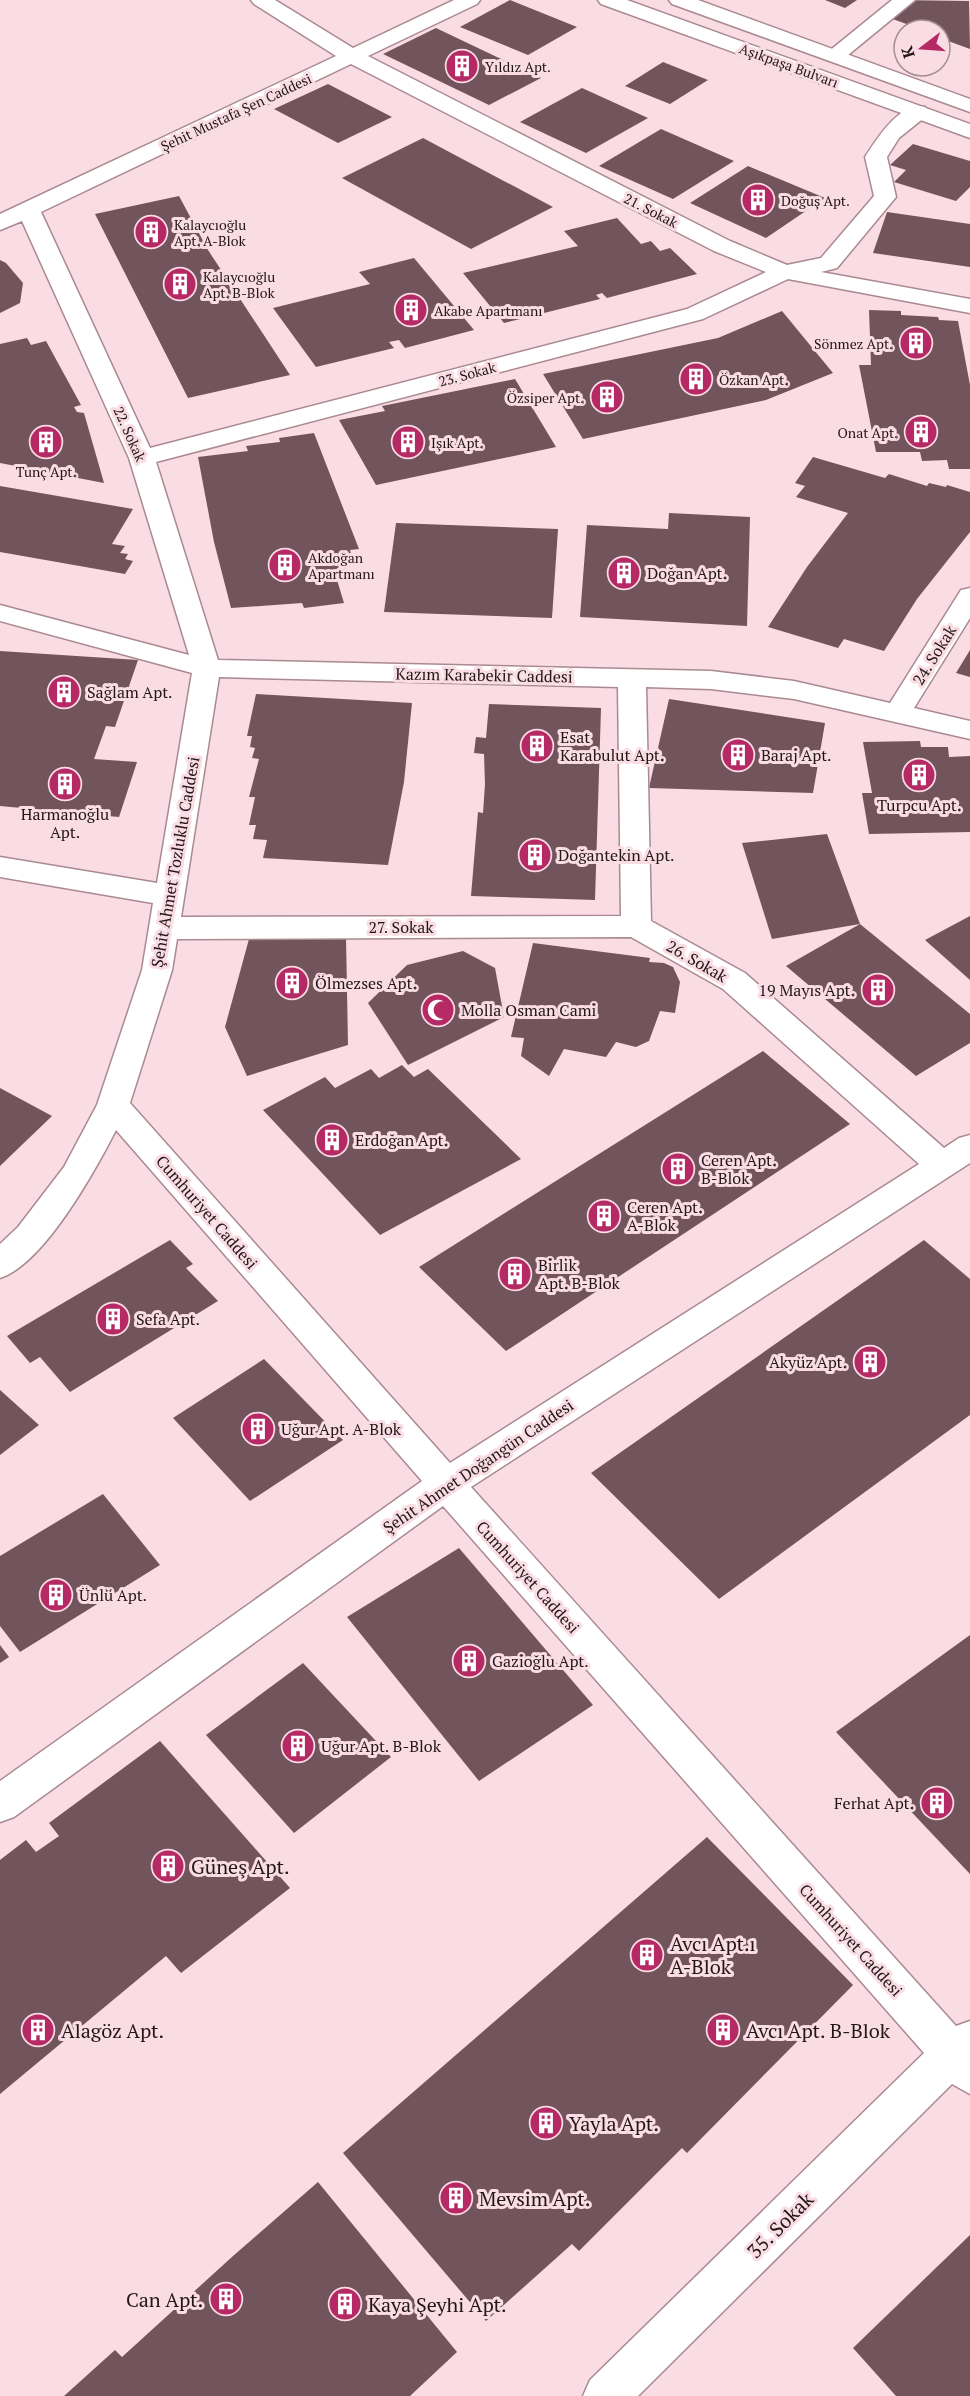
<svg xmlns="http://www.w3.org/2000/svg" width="970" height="2396" viewBox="0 0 970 2396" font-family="'PT Serif',serif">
  <rect width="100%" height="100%" fill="#fadde4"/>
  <g fill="#72545c">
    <polygon points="510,0 577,27 528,55 460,27"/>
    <polygon points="825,0 857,0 845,8"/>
    <polygon points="896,0 969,1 970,49 940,38 940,30 923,30 876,13"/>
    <polygon points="436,28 541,78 489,105 383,54"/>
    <polygon points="663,62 708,80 670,104 625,86"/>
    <polygon points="328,84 392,117 338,143 274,109"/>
    <polygon points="582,88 648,118 586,153 520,122"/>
    <polygon points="661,129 734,161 673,199 599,166"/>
    <polygon points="423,138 553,207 471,249 342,178"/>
    <polygon points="913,144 970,161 970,187 956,201 894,182 906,170 890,165"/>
    <polygon points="748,166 825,198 766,238 690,203"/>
    <polygon points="179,196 208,250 290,375 188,398 95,214"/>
    <polygon points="887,212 970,224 970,267 873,253"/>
    <polygon points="617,218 641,244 651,241 660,251 670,248 697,274 607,298 602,293 596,295 600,299 504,323 463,273 578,246 564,231"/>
    <polygon points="414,258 474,330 405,348 399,340 389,342 394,348 316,367 273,308 370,284 359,272"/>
    <polygon points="0,260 6,263 23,283 20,303 0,313"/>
    <polygon points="869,310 901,311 901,315 938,317 939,320 958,321 970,385 970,469 949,469 947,460 922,461 920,452 876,452 859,365 871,365"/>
    <polygon points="782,311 833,373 766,400 583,439 543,374 718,338"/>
    <polygon points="27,338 31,345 46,341 81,405 74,407 77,412 84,413 104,483 0,463 0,344"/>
    <polygon points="515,379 556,447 376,485 339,420 385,411 382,406"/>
    <polygon points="314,433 359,549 350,550 354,565 345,566 350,578 337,580 344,603 304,608 302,603 231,608 214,542 198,457 248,451 246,446 280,442 279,438"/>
    <polygon points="813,457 885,478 889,474 927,486 929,483 946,487 947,485 970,492 970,532 917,599 884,651 844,639 838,648 768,627 807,567 848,513 796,497 805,486 795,483"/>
    <polygon points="0,486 133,509 112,544 125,546 120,553 128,554 125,559 133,561 125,574 0,552"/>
    <polygon points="669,513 750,517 747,626 580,617 587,525 668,529"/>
    <polygon points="396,523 558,529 552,618 384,612"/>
    <polygon points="970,650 970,677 956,673"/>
    <polygon points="0,651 138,660 115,727 106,726 94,759 137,762 119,817 0,806"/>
    <polygon points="256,694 412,703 404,782 388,865 263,858 267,840 253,839 256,825 249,825 255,797 249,797 259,759 252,758 255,748 250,747 252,736 247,736"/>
    <polygon points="669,699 825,723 813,793 649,788"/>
    <polygon points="489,704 601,708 595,900 471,896 478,812 483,813 485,784 484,754 474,753 476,737 486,738"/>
    <polygon points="920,741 921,747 948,747 949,757 970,756 970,832 869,834 862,793 872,793 863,742"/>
    <polygon points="827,834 860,924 970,1014 970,1043 916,1076 786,966 860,924 772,939 742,843"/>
    <polygon points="970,916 970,980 925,940"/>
    <polygon points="346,937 348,1045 247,1076 225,1027 249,939"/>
    <polygon points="533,943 650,958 649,962 664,963 673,967 680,982 675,1013 660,1011 649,1041 636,1047 616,1042 606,1057 564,1049 549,1076 521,1056 524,1038 511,1037"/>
    <polygon points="463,951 495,968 504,1017 408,1065 368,1003 407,965"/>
    <polygon points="763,1051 850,1124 506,1351 419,1267"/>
    <polygon points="402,1065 414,1077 428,1069 521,1159 380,1235 263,1110 325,1077 335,1088 371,1069 379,1078"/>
    <polygon points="0,1088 52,1116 0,1166"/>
    <polygon points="170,1240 193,1264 186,1268 218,1301 70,1392 40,1357 30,1363 7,1336"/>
    <polygon points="924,1240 970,1279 970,1415 719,1599 591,1473"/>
    <polygon points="264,1359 343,1440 250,1501 173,1418"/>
    <polygon points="0,1390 39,1425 0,1455"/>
    <polygon points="103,1494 160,1565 20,1652 0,1626 0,1556"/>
    <polygon points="459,1548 593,1705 479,1781 347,1617"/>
    <polygon points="970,1635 970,1874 836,1732"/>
    <polygon points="0,1645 9,1657 0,1663"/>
    <polygon points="303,1663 391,1757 294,1833 206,1735"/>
    <polygon points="160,1741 290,1888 181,1973 166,1956 0,2094 0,1860 26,1840 36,1852 59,1836 49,1823"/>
    <polygon points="707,1837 853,1985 687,2153 682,2148 579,2251 572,2244 486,2321 343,2153"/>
    <polygon points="318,2182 457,2352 410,2396 64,2396 115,2350 122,2357 233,2256"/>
    <polygon points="970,2235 970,2396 896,2396 853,2348"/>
  </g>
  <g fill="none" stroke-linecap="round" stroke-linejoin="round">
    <g stroke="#aa8991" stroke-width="3">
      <g id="minor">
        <path d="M251,0h24l78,48 101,-48h26l-3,4 -109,52 362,185 57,24 34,-7 53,-62 -9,-39c12,-18 35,-56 60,-50l3,5 -3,5 -26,21 -12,19 9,40 -59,71 -16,4 149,27v14l-182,-34 -85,40 -547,143 62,198 493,11 83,10 96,22 71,-113 9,-2v30l-56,90 56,13v18l-176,-40 -83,-10 -65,-2 5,234 94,52 199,175 15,-10 11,-3v28l-499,324 485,539 14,-5v73l-18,-10 -314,312h-55l7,-16 334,-327 -481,-547 -429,311 -14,5v-41l422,-300 -306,-351c-21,41 -72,134 -116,148v-34l18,-17 46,-60 33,-62 45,-135 11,-67 -153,-26v-20l157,26 35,-210 -192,-52v-16l189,50 -60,-197 -107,-237 -22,9v-16l336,-158 -82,-52zM351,64l363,187 52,21 -79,37 -537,139 -109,-236zM219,677l399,10 3,229 -440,1zM631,937l92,52 196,175 -469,299 -320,-360 42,-133 5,-31z"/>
        <polygon points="892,0 915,0 842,60 835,62 828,60 825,56 828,52"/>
      </g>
    </g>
    <g stroke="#aa8991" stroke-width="3">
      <g id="major">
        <polygon points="598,0 627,0 970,124 970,138 601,4"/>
        <polygon points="669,0 698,0 970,99 970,112 672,4"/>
      </g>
    </g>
    <use href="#minor" fill="#fff" fill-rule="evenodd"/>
    <use href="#major" fill="#fff" fill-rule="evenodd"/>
  </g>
  <defs>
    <g id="building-disc" transform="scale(1.725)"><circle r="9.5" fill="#b52a64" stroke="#fadde4"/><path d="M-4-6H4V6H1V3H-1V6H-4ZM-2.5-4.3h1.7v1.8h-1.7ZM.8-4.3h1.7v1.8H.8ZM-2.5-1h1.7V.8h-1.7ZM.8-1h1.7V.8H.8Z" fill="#fff"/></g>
    <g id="mosque-disc" transform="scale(1.725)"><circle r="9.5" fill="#b52a64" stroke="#fadde4"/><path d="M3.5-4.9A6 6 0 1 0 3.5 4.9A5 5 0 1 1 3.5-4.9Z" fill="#fff"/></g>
  </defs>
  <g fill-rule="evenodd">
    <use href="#building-disc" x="462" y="66"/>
    <use href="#building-disc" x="758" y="200"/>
    <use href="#building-disc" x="151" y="232"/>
    <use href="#building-disc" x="180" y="284"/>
    <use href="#building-disc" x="411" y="310"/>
    <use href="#building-disc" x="916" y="343"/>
    <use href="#building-disc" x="696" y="379"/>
    <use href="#building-disc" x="607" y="397"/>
    <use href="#building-disc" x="921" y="432"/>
    <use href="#building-disc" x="46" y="442"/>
    <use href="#building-disc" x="408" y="442"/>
    <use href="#building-disc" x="285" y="565"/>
    <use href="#building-disc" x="624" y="573"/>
    <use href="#building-disc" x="64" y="692"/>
    <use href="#building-disc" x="537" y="746"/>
    <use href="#building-disc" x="738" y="755"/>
    <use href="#building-disc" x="919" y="775"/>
    <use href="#building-disc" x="65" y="784"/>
    <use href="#building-disc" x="535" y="855"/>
    <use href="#building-disc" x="292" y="983"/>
    <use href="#building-disc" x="878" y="990"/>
    <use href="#mosque-disc" x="438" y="1010"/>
    <use href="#building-disc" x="332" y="1140"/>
    <use href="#building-disc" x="678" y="1169"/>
    <use href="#building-disc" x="604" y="1216"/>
    <use href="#building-disc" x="515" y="1274"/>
    <use href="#building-disc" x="113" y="1319"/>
    <use href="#building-disc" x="870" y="1362"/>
    <use href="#building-disc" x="258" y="1429"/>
    <use href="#building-disc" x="56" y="1595"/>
    <use href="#building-disc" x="469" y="1661"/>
    <use href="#building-disc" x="298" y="1746"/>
    <use href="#building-disc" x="937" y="1803"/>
    <use href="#building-disc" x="168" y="1866"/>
    <use href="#building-disc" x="647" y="1955"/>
    <use href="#building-disc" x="38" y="2030"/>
    <use href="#building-disc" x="723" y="2030"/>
    <use href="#building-disc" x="546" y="2123"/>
    <use href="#building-disc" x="456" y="2198"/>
    <use href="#building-disc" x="226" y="2299"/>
    <use href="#building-disc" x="345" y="2304"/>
  </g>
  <g text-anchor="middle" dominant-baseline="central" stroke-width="6" stroke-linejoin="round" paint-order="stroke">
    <g font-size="14" fill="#221619" stroke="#fadde4">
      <text transform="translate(789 65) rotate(20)">Aşıkpaşa Bulvarı</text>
      <text transform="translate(236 112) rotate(-25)">Şehit Mustafa Şen Caddesi</text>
      <text transform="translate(651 210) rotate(27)">21. Sokak</text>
      <text transform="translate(467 374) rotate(-15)">23. Sokak</text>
      <text transform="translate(130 434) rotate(66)">22. Sokak</text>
    </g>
    <g font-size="14" fill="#221619" stroke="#fadde4" text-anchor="start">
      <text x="485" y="66">Yıldız Apt.</text>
      <text x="781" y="200">Doğuş Apt.</text>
      <text x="174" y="224">Kalaycıoğlu<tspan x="174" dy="16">Apt. A-Blok</tspan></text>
      <text x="203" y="276">Kalaycıoğlu<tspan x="203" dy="16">Apt. B-Blok</tspan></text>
      <text x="434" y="310">Akabe Apartmanı</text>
      <text x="893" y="343" text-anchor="end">Sönmez Apt.</text>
      <text x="719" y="379">Özkan Apt.</text>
      <text x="584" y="397" text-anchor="end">Özsiper Apt.</text>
      <text x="898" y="432" text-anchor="end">Onat Apt.</text>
      <text x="431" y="442">Işık Apt.</text>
      <text x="46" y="471" text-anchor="middle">Tunç Apt.</text>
      <text x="308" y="557">Akdoğan<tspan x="308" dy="16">Apartmanı</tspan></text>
    </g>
    <g font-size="16" fill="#221619" stroke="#fadde4" text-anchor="start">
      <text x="647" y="573">Doğan Apt.</text>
      <text x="87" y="692">Sağlam Apt.</text>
      <text x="560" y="737">Esat<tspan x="560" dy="18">Karabulut Apt.</tspan></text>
      <text x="761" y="755">Baraj Apt.</text>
      <text x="919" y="805" text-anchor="middle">Turpcu Apt.</text>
      <text x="65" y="814" text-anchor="middle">Harmanoğlu<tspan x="65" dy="18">Apt.</tspan></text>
      <text x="558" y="855">Doğantekin Apt.</text>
      <text x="315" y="983">Ölmezses Apt.</text>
      <text x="855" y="990" text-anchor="end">19 Mayıs Apt.</text>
      <text x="461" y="1010">Molla Osman Cami</text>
      <text x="355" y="1140">Erdoğan Apt.</text>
      <text x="701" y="1160">Ceren Apt.<tspan x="701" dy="18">B-Blok</tspan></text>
      <text x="627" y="1207">Ceren Apt.<tspan x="627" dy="18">A-Blok</tspan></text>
      <text x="538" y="1265">Birlik<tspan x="538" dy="18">Apt. B-Blok</tspan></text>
      <text x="136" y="1319">Sefa Apt.</text>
      <text x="847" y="1362" text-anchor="end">Akyüz Apt.</text>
      <text x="281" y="1429">Uğur Apt. A-Blok</text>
      <text x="79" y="1595">Ünlü Apt.</text>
      <text x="492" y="1661">Gazioğlu Apt.</text>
      <text x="321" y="1746">Uğur Apt. B-Blok</text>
      <text x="914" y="1803" text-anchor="end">Ferhat Apt.</text>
    </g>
    <g font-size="16" fill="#221619" stroke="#fadde4">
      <text transform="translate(934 655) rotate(-58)">24. Sokak</text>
      <text transform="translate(484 675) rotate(1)">Kazım Karabekir Caddesi</text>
      <text transform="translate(175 862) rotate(-80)">Şehit Ahmet Tozluklu Caddesi</text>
      <text x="401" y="927">27. Sokak</text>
      <text transform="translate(697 961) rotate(30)">26. Sokak</text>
      <text transform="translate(207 1212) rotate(49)">Cumhuriyet Caddesi</text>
      <text transform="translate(478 1466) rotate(-34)">Şehit Ahmet Doğangün Caddesi</text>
      <text transform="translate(528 1577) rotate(48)">Cumhuriyet Caddesi</text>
      <text transform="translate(851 1940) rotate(48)">Cumhuriyet Caddesi</text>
    </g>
    <g font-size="20" fill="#221619" stroke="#fadde4" text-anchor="start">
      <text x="191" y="1866">Güneş Apt.</text>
      <text x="670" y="1943">Avcı Apt.ı<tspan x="670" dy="23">A-Blok</tspan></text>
      <text x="61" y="2030">Alagöz Apt.</text>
      <text x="746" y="2030">Avcı Apt. B-Blok</text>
      <text x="569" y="2123">Yayla Apt.</text>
      <text x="479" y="2198">Mevsim Apt.</text>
      <text x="203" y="2299" text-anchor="end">Can Apt.</text>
      <text x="368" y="2304">Kaya Şeyhi Apt.</text>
    </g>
    <g font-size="20" fill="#221619" stroke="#fadde4">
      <text transform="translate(780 2225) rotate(-45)">35. Sokak</text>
    </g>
  </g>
  <g transform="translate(922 48) rotate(253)"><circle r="28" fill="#fadde4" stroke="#a48d93" stroke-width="1.5"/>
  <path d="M0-4.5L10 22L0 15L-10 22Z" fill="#b52a64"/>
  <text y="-9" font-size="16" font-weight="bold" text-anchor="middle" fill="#221619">K</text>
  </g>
</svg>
